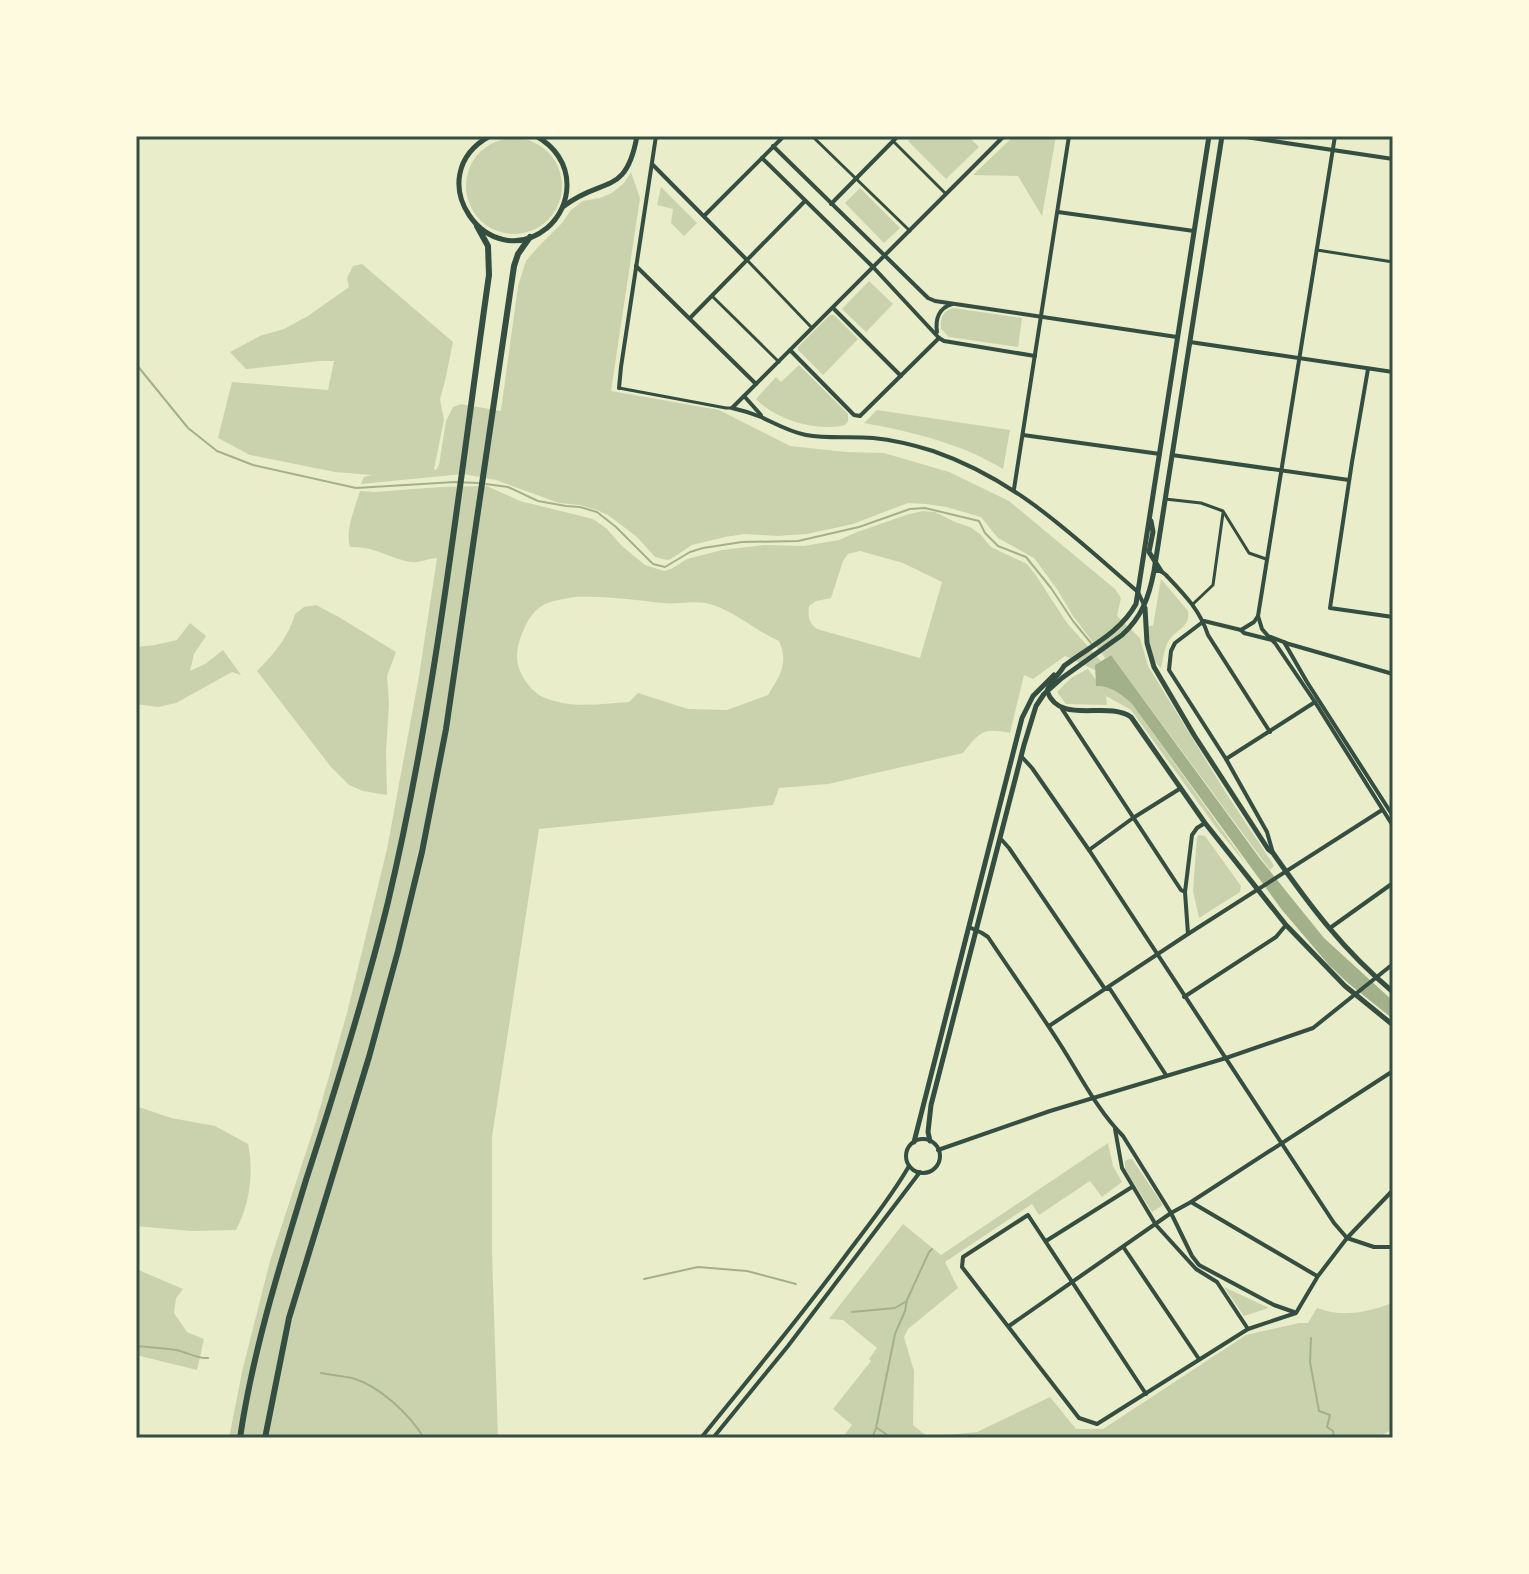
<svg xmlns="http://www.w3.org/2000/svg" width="1529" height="1574" viewBox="0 0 1529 1574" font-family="'Exo 2',sans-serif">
  <rect width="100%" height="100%" fill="#e9edc9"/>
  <g fill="#cad2ad" fill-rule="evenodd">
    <polygon points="913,136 973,136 971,139 979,147 946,179 908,141"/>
    <polygon points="1014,136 1056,136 1042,216 1018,176 973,175"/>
    <circle cx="514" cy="186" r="48"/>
    <polygon points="631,172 640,198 611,391 719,410 790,446 846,452 884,453 949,472 1009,501 1115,589 1121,598 1117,616 1140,638 1148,666 1226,793 1271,861 1274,866 1270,870 1111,655 1105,658 1073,616 1057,589 1034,558 998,538 981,517 946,507 926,504 908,503 853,524 807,534 777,536 744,534 725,537 692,545 671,559 667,560 655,557 637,537 608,515 597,510 580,505 559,503 496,480 463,474 361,484 364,477 372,475 335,472 250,455 218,438 232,382 328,390 334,361 320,361 246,369 230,352 260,336 284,329 308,316 349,287 347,278 353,266 362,264 453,342 445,381 440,399 444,420 434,469 436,470 439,465 446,421 453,407 461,404 501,411 518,286 526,261 539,246 562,223 571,210 583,201 600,198 612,193 624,183"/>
    <polygon points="661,187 697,223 684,236 671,223 673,209 657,205"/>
    <polygon points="860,188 900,228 884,243 845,203"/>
    <polygon points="869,281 893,304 866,332 842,309"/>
    <path d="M953,308l69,10 -4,29 -69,-10 -8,-8c-1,-11 1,-17 12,-21z"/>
    <polygon points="830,315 834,315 858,339 823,375 798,350 798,347"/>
    <path d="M799,365l49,49v7l-3,4c-28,7 -69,-5 -89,-26l20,-22 5,5z"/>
    <path d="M877,410l133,20 -7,39c-43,-26 -90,-37 -139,-46z"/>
    <path d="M487,486l33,15 73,18 13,9 16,18 23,19 19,6 7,-2 16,-10 35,-9 43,-5 39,1 35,-6 18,-8 52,-18 14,-3 12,1 20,10 15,5 10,7 11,13 36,17 8,10 32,49 34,38 -6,4v5l-30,-14 -32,23 -9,-4 -14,58c-26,-6 -32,0 -47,20l-135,31 -49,4 -6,17 -234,24 -47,308v115l6,186h-269l13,-66 28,-111 46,-139 31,-109 40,-164 32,-173 18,-118c-8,0 -16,5 -25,4 -23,-3 -35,-16 -62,-15 -5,-17 5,-39 10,-56l15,1 65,-5zM860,551l43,12 39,19 -22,76 -103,-29c-9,-7 -9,-12 -8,-23l7,-5 15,-3 12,-37 5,-7zM575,597c30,-1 59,3 88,6 17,2 33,-4 50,2 24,8 43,26 66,36 10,22 1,35 -11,54l-41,15 -39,-1 -50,-16 -9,9c-29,2 -59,7 -86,-5 -13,-6 -26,-25 -26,-40 0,-15 10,-41 23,-50 10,-7 24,-8 35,-10z"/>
    <path d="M1161,579l27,32c3,17 -13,18 -20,31 -4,8 -5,18 -7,26 -12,-11 -12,-26 -13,-42h5z"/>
    <path d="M316,605l21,11 59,36 -9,24 2,27 -3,49 1,43 -24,-4 -14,-6 -18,-18 -74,-96c17,-17 31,-33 38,-57l9,-7z"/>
    <polygon points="190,623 206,636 194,654 190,671 205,664 223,650 241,675 232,672 176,703 158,707 136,704 136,647 155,645 177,640"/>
    <path d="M1088,669l8,11v6c15,0 25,8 36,18l116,162 -30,-36 -87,-120 -25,-14 1,9 -41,-1 -9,-12 14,-14z"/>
    <polygon points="1199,835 1205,836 1241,886 1240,892 1199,918 1193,891 1197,837"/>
    <path d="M136,1106l35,12 44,8 33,18c6,28 2,60 -12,86l-45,1 -55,-5z"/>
    <path d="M1108,1143l5,23 9,16 -20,15 -12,-16 -51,34 -7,-11 -87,58 13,26 -50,41 -4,8 10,34 -1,54 15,12 49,-5 73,-35 26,32h27l143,-94 53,-12h9l9,-15c26,10 50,4 76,-5v126l-16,9h-535l10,-13 -19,-16 38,-48 -2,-2 8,-11 -34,-28 -14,-1 74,-95 38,31z"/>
    <polygon points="1129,1159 1132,1159 1163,1205 1152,1212 1125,1169 1125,1161"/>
    <polygon points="136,1269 183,1289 176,1298 174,1313 187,1332 204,1339 197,1370 136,1355"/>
    <polygon points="1224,1287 1269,1308 1244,1316"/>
  </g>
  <path fill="#a3b18a" d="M1111,655l150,205 63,78 69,63v18l-45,-36 -20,-19 -46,-54 -150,-206c-11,-10 -21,-18 -36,-18l-1,-21z"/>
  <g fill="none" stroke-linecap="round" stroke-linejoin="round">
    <g stroke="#a3b18a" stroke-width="2">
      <polyline points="136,364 188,428 217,451 253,465 356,488 455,482 479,483"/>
      <polyline points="486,484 508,487 538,501 566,506 580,507 597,512 616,527 653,564 665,567 690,552 703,548 742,542 798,541 859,527 910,509 925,508 979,521 985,533 998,546 1026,557 1051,588 1073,621 1091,643"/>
      <polyline points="644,1279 698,1267 747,1271 796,1284"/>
      <polyline points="852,1312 895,1308 905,1302"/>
      <polyline points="1311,1338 1310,1362 1319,1411 1330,1415 1327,1427 1333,1431 1334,1438"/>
      <path d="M136,1346c13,1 27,2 40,4 11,2 21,9 32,8"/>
      <path d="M321,1373c10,2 21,3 31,5 28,8 57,36 72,60"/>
      <polyline points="877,1428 886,1434 886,1438"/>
      <polyline points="872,1438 876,1428 895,1334 905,1311 907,1300 929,1252 932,1249"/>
    </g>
    <g stroke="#344e41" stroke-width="3">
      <polyline points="812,136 910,231"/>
      <polyline points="893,141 946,194"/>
      <polyline points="1317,250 1393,262"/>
      <polyline points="747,260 812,328"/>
      <polyline points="713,297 779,362"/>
      <polyline points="619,388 726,408 732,408"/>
      <polyline points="1165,499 1201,503 1223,511 1249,553 1266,559"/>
      <polyline points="1193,604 1213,585 1223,513"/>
    </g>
    <g stroke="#344e41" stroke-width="4">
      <path d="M1004,136l-272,272c9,2 19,5 29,9 15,7 29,15 45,18 22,4 45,1 67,3 20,2 41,7 60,13 84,29 139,84 205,141l6,13"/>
      <polyline points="1239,136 1393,159"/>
      <polyline points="773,146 928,298 935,301 1177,337"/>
      <polyline points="762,158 873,267 939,338"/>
      <polyline points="653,165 747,260"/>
      <polyline points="831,204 898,136"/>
      <polyline points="1058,212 1194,231"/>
      <polyline points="704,216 784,136"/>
      <polyline points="636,266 756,384"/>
      <polyline points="833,308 901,376"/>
      <polyline points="690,318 805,201"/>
      <path d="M937,332c-2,-13 2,-24 15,-28"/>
      <polyline points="939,338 944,341 1035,356"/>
      <polyline points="1190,342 1393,372"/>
      <polyline points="790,350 854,415 860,416 939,338"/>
      <polyline points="1368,369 1352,462 1330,608 1393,617"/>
      <polyline points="619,388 621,367 656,136"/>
      <polyline points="744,396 761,415"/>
      <polyline points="1023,435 1160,454"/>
      <polyline points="1172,455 1349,480"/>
      <polyline points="1014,489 1069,136"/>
      <path d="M1154,571h7l5,4c18,19 34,35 42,60l62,97"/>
      <polyline points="1258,616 1262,629 1268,636 1289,644 1393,674"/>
      <polyline points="1204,621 1241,630 1244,633 1272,640 1275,643 1315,702 1393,826"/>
      <polyline points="1204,621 1175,643 1171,651 1169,670 1226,759 1267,832 1273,853"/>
      <polyline points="1241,630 1254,622 1258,616 1335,136"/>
      <polyline points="1284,642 1307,682 1393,816"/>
      <polyline points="1062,709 1181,890 1185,892"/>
      <polyline points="1021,756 1032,768 1089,850 1334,1223 1347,1238 1374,1247 1393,1247"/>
      <polyline points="1226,759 1315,702"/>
      <polyline points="1000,838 1009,848 1105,989 1110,989 1166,1075"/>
      <polyline points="1089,850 1133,818 1181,788"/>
      <path d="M969,927l13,6 6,4c24,36 49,71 72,107 20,31 37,66 63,92l48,77 21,43 7,9 75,40 20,7"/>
      <polyline points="1330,928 1393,883"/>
      <polyline points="1188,934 1185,892 1192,835 1197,828 1205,823"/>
      <polyline points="1184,997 1276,937 1286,925"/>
      <polyline points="1049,1026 1188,934 1382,810"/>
      <polyline points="1115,1129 1122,1168 1156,1225 1196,1269 1217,1282 1248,1329"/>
      <polyline points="1191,1202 1317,1276"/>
      <polyline points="1046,1241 1132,1187"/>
      <polyline points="1124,1248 1199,1359"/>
      <polyline points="1009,1326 1171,1213 1191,1202 1393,1071"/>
      <polyline points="1146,1394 1028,1215 963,1257 962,1267 1079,1418 1097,1424 1248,1329 1296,1313 1318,1276 1347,1238 1393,1190"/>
    </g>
    <g stroke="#344e41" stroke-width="4">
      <circle cx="923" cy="1156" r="17"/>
      <polyline points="938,1150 1050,1111 1226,1058 1313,1028 1393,964"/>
      <path d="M701,1438c50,-62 101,-123 148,-187 21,-28 43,-55 60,-85"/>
      <polyline points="713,1438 788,1346 920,1172"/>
    </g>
    <g stroke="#344e41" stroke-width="5">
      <path d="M490,136c-73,40 -2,140 57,92 13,-11 20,-27 20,-43 0,-22 -13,-39 -31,-49"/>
      <path d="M1209,136l-73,468c-16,29 -47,43 -72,62 -5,9 -14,15 -17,25 13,35 59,9 84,26l74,106 81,102 59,61 48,39"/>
      <path d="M564,206c39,-30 62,-9 73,-70"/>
      <polyline points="1151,521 1153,532 1149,552 1161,571"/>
      <path d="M1145,608l2,35 7,24 40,68 74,114 5,4c37,53 70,97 120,139"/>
      <path d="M930,1141l-2,-9 3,-27 93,-360 12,-39 8,-12 18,-16 60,-43c20,-18 27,-38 32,-64l68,-435"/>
      <polyline points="914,1142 1022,718 1033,696 1054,675"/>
    </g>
    <g stroke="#344e41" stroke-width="6">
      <path d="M240,1438c13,-88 40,-173 66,-258 30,-92 59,-184 82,-278 49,-206 71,-418 101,-627l-1,-29 -11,-20"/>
      <polyline points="265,1438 289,1318 369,1057 398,951 422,852 446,729 514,266 518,254 530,237"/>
    </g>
  </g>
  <rect width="1529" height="1574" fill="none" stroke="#fefae0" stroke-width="276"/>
  <rect x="138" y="138" width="1253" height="1298" fill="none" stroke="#344e41" stroke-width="3"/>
</svg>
